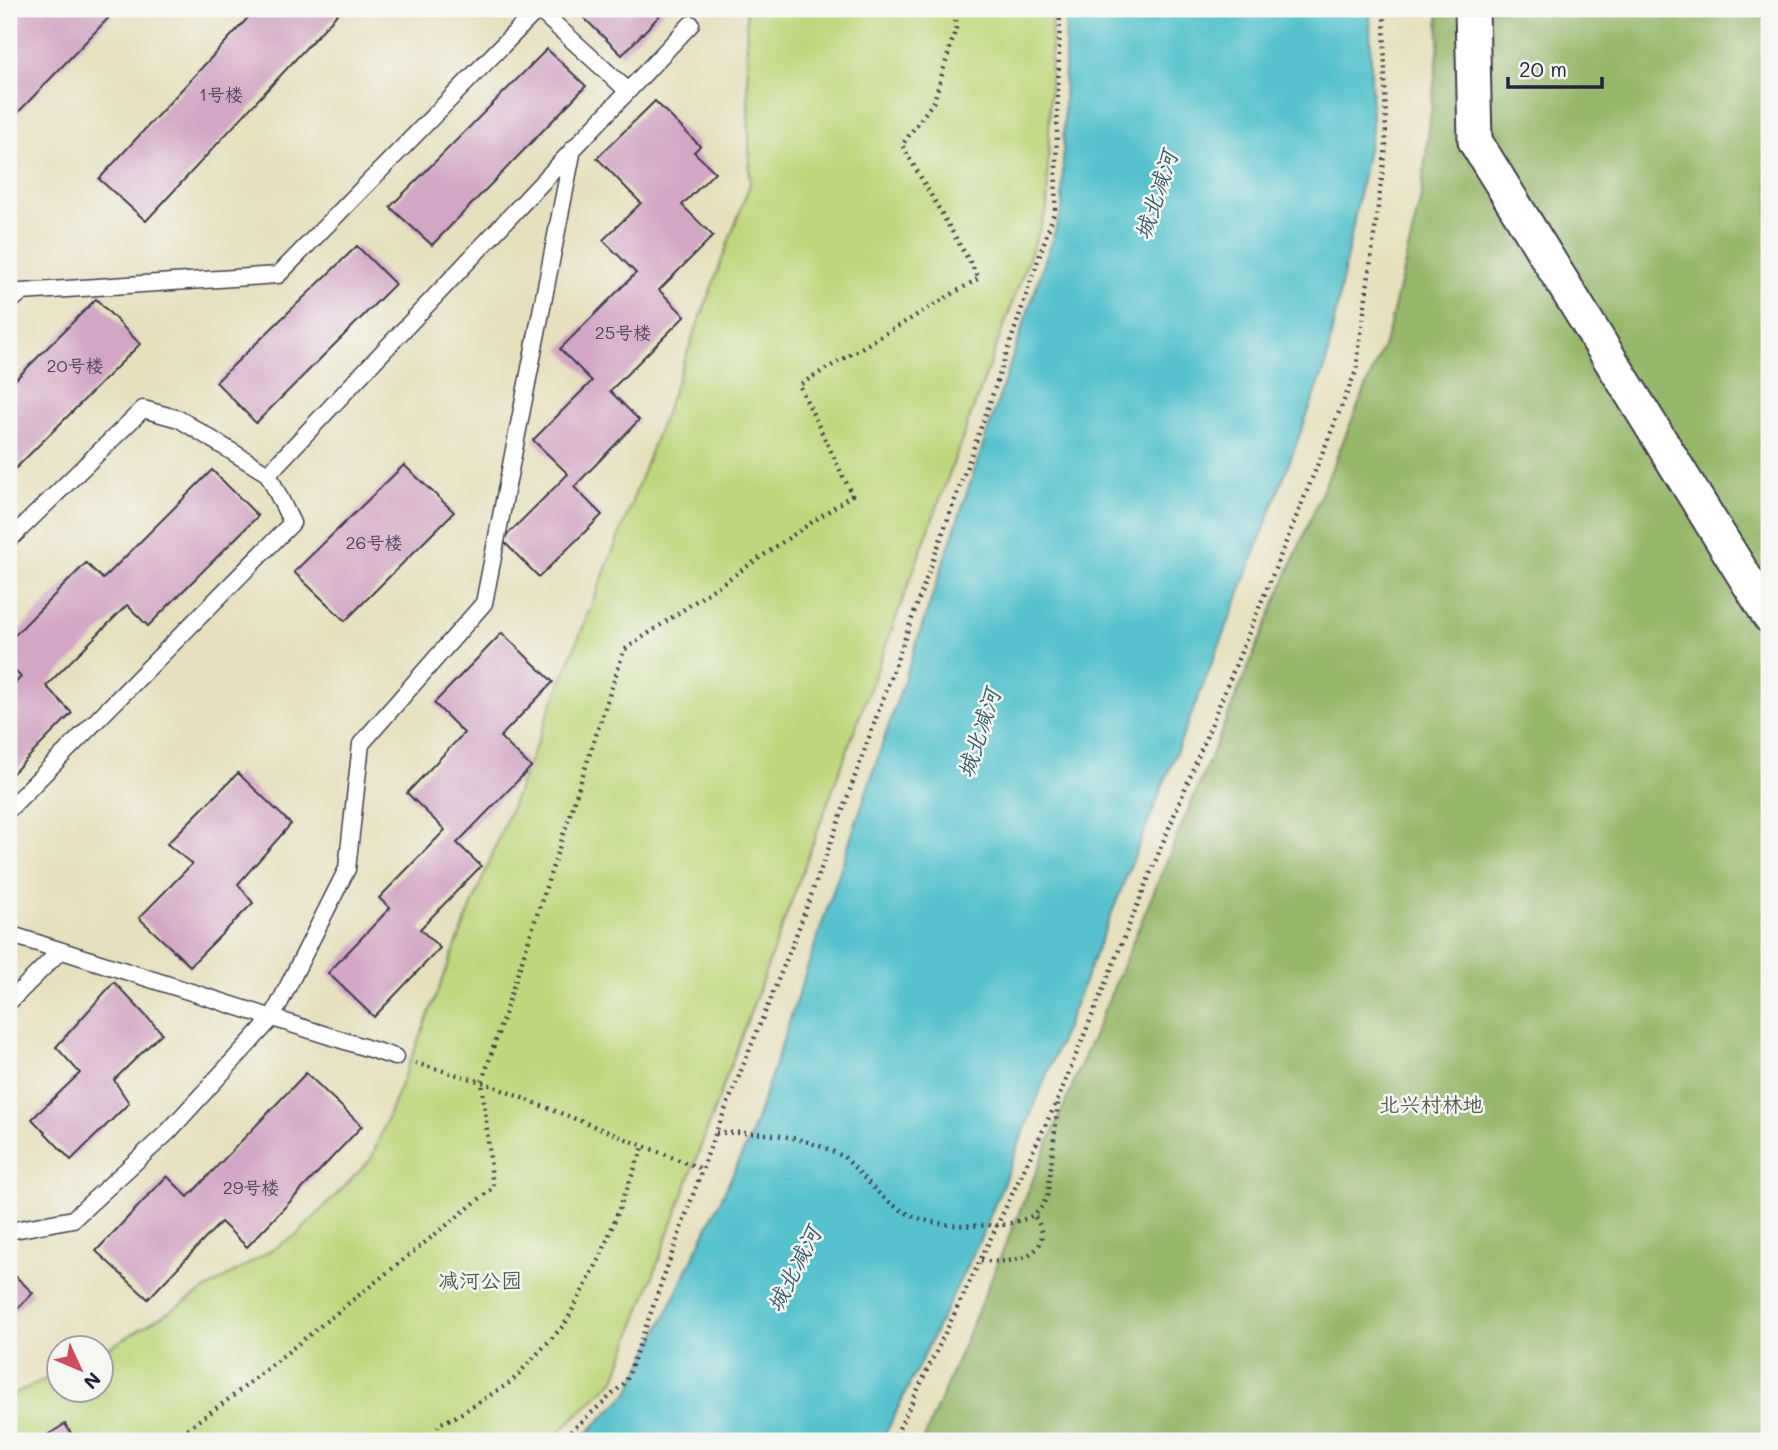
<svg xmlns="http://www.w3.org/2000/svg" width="1778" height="1450" viewBox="0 0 1778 1450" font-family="Mali,'LXGW WenKai TC',sans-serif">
  <rect width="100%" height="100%" fill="#f6f6f2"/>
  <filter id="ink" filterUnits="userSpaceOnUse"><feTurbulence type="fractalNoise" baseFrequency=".0143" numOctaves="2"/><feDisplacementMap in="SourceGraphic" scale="14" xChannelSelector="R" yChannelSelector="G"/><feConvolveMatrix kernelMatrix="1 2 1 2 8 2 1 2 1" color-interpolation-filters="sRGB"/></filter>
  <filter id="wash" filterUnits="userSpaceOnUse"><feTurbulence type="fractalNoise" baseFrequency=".00686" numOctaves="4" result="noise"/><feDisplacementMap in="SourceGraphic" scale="28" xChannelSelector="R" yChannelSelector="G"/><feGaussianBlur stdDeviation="1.57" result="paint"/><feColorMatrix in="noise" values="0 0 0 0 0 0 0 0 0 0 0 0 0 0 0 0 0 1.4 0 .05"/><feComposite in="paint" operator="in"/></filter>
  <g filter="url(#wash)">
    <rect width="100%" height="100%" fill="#e6e0bc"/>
    <polygon fill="#bed77b" stroke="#707c5b" stroke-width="2" points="746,9 1052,9 1047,209 615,1379 550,1441 9,1441 9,1396 59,1373 60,1390 102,1390 102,1352 298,1234 371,1159 623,526 750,184"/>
    <polygon fill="#96b86b" stroke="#5c6d53" stroke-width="2" points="1438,9 1769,9 1769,1441 923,1441 1387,337 1421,197 1439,43"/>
    <polygon fill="#55c2cd" stroke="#3c7284" stroke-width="2" points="1066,9 1370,9 1372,129 1325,368 1233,611 984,1231 882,1441 579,1441 629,1392 750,1138 1062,210"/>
    <g id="blocks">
      <g fill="#d3a6c5">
        <polygon points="14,9 117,9 9,122 9,14"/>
        <polygon points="256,9 342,9 146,221 99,179"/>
        <polygon points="586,9 666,9 622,55 580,14"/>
        <polygon points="547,49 586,86 432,245 390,207"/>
        <polygon points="655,101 700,146 694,152 715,172 682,205 713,236 659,290 685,316 610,391 639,420 574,487 602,515 539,577 502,540 568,474 533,440 592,381 560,349 636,273 603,240 641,203 597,158"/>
        <polygon points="357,246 395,284 256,423 216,382"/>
        <polygon points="96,299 140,344 14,470 9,465 9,386"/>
        <polygon points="404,465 454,512 345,621 294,572"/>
        <polygon points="212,470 258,516 148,626 127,605 46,686 72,713 9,777 9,690 21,677 9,665 9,641 86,563 103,579"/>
        <polygon points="502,633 553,682 500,737 531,767 457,843 481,866 420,929 440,948 374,1017 328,973 390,908 379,898 445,830 407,793 464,733 434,703"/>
        <polygon points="238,773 291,824 238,884 253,903 190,966 139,918 192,864 167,844"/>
        <polygon points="114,982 162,1033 114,1080 129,1103 71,1160 32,1119 80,1073 56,1047"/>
        <polygon points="306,1073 362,1126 247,1247 221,1222 148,1299 96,1251 167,1176 188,1197"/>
        <polygon points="9,1270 33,1293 9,1318"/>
        <polygon points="65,1424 76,1441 38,1441"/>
      </g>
    </g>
  </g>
  <g filter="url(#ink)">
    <use href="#blocks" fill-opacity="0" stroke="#3f3e4e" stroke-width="2"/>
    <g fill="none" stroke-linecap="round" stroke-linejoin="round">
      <g stroke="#3f3e4e" stroke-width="19">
        <g id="service">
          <polyline points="9,303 21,292 278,275 538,9 628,91"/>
          <polyline points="9,540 143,409 179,419 268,474"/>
          <polyline points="9,809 292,523 268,474 691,24"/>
          <polyline points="9,934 395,1057"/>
          <polyline points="9,1002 60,951"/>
          <polyline points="9,1231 73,1219 168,1132 272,1018 347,869 361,744 484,603 573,149"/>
        </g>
      </g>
      <g stroke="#3f3e4e" stroke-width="37">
        <polyline id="minor" points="1472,9 1475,141 1769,616"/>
      </g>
      <g stroke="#3f3e4e" stroke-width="4.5" stroke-dasharray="2 5" stroke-linecap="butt">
        <polyline points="415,1063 482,1082 702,1169"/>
        <path d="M716,1133c48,-1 85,1 128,24"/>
        <path d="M1003,1225c25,-7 36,-6 45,-32l10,-90"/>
        <path d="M981,1260c28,6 79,-5 54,-43"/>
        <polyline points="170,1441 229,1399 493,1188 482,1082 624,650 852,495 799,385 979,278 902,145 934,101 956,28 955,9"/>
        <polyline points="433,1441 439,1424 457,1416 511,1382 565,1324 601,1256 643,1147"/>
        <polyline points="560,1441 626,1382 712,1142 792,946 837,826 988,408 1055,210 1060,9"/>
        <polyline points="893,1441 1058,1099 1356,371 1386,147 1384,9"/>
      </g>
      <use href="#service" stroke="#fff" stroke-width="16"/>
      <use href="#minor" stroke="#fff" stroke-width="33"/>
      <path stroke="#3f3e4e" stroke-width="4.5" stroke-dasharray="2 5" stroke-linecap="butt" d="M844,1157c14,13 25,28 39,40 37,32 74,29 120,28"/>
    </g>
  </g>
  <g text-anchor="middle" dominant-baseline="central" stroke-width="5" stroke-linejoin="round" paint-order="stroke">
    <g font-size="18" fill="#4e435e">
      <text x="221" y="94">1号楼</text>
      <text x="623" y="332">25号楼</text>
      <text x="75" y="365">20号楼</text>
      <text x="374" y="542">26号楼</text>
      <text x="251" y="1187">29号楼</text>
    </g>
    <g font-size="21" fill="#51584e" stroke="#f6f6f2">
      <text x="1431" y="1103">北兴村林地</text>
      <text x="480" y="1279">减河公园</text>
    </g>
    <g font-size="23" font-style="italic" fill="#345a6e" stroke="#f6f6f2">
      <text transform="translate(1155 195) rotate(-72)">城北减河</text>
      <text transform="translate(978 733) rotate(-72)">城北减河</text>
      <text transform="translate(793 1269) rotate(-63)">城北减河</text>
    </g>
  </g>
  <rect width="1778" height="1450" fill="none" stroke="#f6f6f2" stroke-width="35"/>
  <g transform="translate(80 1369) rotate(134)"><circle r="33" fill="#f6f6f2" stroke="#a1a1a9" stroke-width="2"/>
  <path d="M0-5L12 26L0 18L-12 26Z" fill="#d1495b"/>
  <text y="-10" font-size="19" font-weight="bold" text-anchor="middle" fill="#22223b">N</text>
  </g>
  <path d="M1508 77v10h94v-10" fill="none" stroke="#22223b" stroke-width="3.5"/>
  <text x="1519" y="77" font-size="21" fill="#22223b" stroke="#f6f6f2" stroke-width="5" paint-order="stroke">20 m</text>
</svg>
